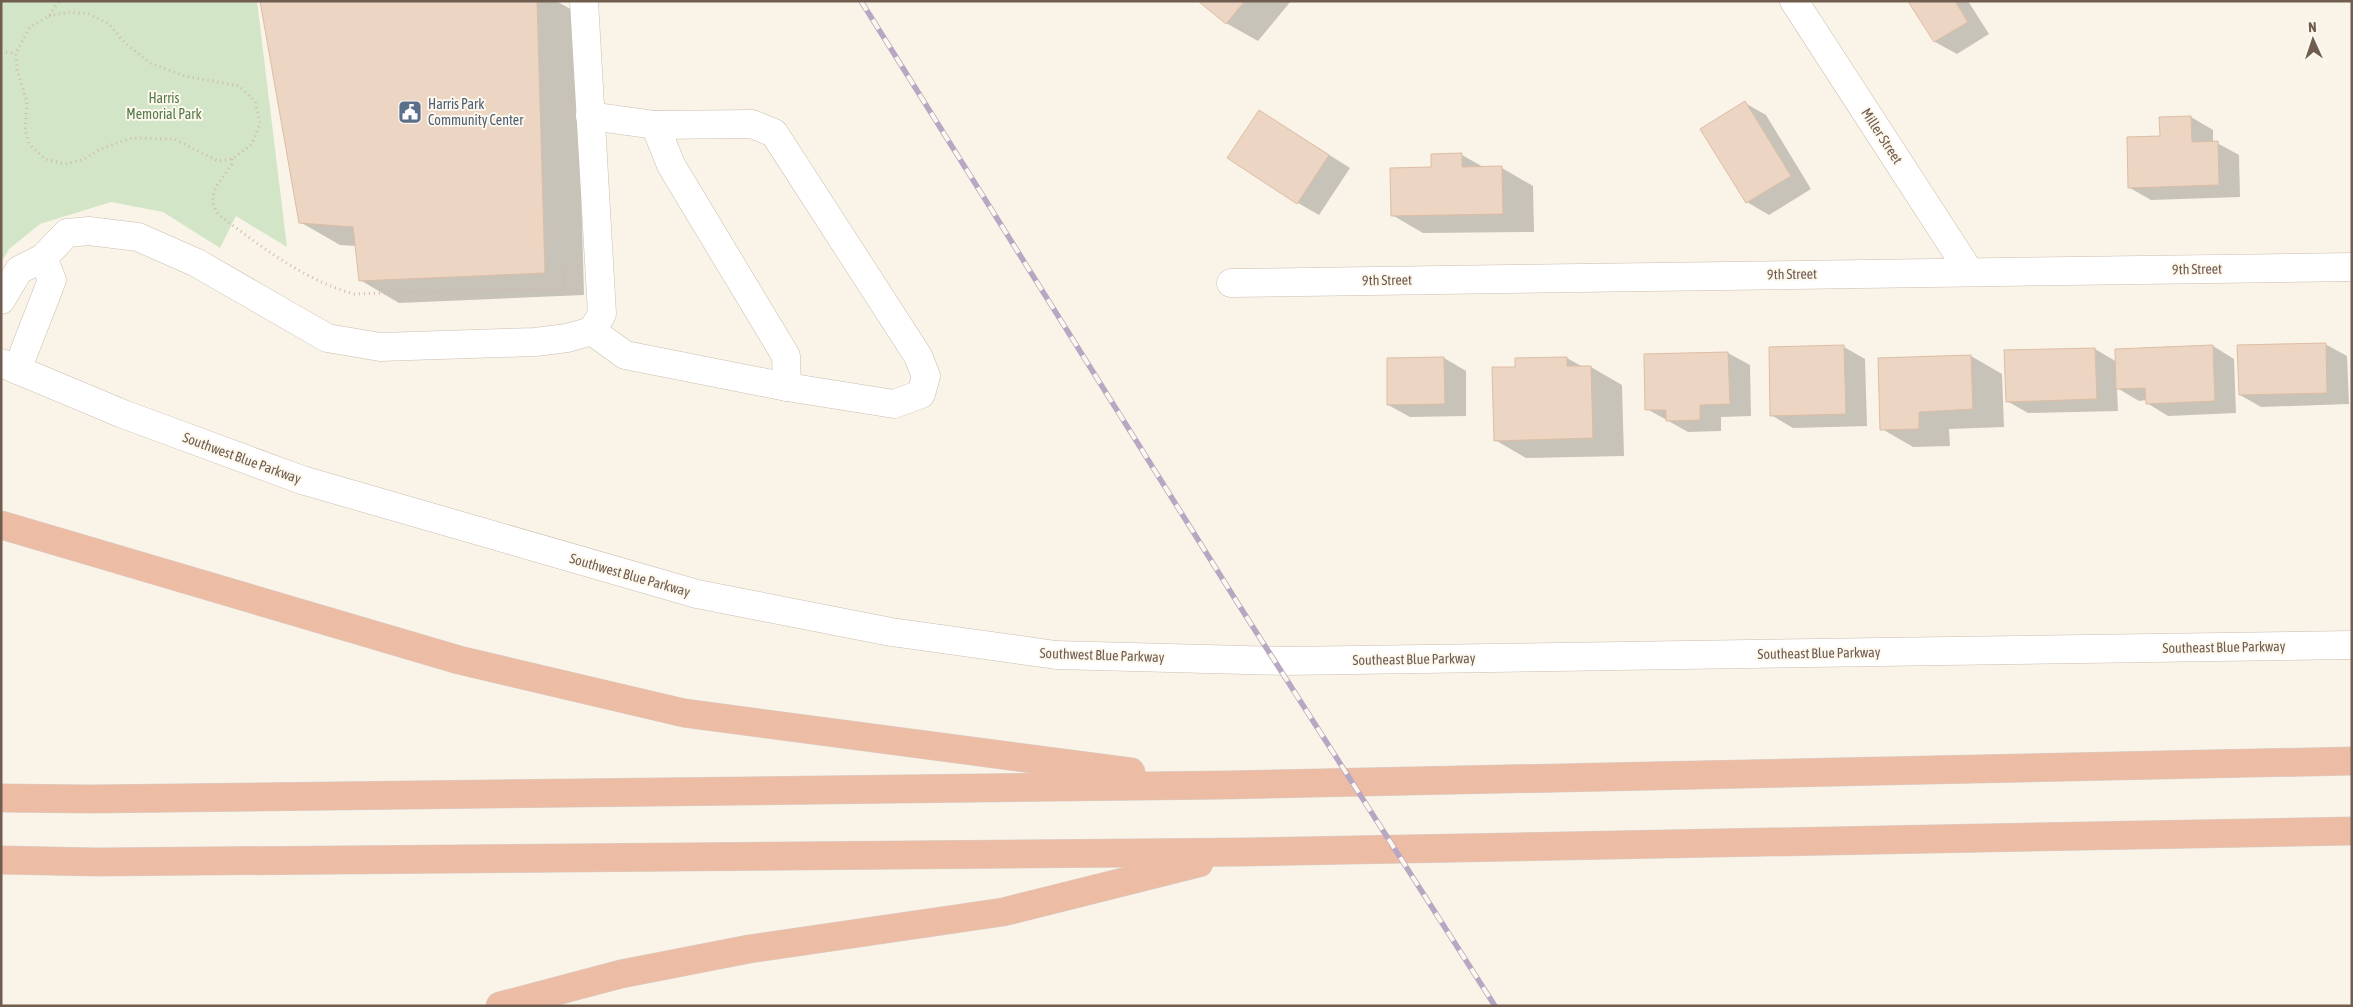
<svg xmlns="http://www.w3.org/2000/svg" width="2353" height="1007" viewBox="0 0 2353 1007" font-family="'Asap Condensed',sans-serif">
  <rect width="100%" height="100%" fill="#faf4e8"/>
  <polygon fill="#d2e6c7" points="1,1 257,1 287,247 236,216 220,248 163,212 111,202 40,224 9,249 1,263"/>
  <g fill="#0003">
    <polygon points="261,1 556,1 576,12 584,295 399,303 360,280 357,246 340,245 300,222"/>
    <polygon points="1200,1 1291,1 1258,41 1226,23"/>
    <polygon points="1913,1 1968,1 1989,34 1957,54 1935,42 1911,3"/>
    <polygon points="1745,103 1766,115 1811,189 1769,215 1747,202 1702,129"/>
    <polygon points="1260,111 1350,168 1319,215 1298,203"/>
    <polygon points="2191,117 2213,130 2213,143 2217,143 2239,155 2240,197 2151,200 2130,188 2161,137"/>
    <polygon points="1462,155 1485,168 1502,168 1533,186 1534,232 1423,233 1392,215 1433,168"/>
    <polygon points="2325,344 2347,356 2349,404 2261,407 2240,395"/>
    <polygon points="2213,346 2234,359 2236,413 2168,416 2147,403 2147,400 2139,401 2117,388 2118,411 2028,413 2007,401 2095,349 2117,362"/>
    <polygon points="1844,347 1865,359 1867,426 1793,428 1771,415"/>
    <polygon points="1728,353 1750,365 1751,416 1721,417 1721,431 1688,432 1647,409 1645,355"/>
    <polygon points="1971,356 2002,374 2004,427 1949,429 1950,446 1913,447 1882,429"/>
    <polygon points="1444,358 1466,371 1466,416 1410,417 1388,405 1388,359"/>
    <polygon points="1567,358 1583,367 1591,367 1622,385 1624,456 1526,458 1495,440 1517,368"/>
  </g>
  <g fill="#ecd5c2" stroke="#ddbda4">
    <polygon points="260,1 537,1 545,273 359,281 353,227 299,223"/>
    <polygon points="1198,1 1245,1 1226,24"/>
    <polygon points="1911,1 1955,1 1968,22 1934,42 1909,3"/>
    <polygon points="1745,101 1791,176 1746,203 1700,129"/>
    <polygon points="1259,110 1329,155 1297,204 1227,158"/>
    <polygon points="2191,116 2192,142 2218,141 2219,185 2128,188 2127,137 2160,136 2159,117"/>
    <polygon points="1462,153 1462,167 1502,166 1503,214 1391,216 1390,168 1431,167 1431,154"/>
    <polygon points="2326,343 2327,393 2239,395 2237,345"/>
    <polygon points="1844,345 1846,414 1770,416 1769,347"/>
    <polygon points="2213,345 2215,401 2146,404 2145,388 2116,389 2115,349"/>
    <polygon points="2095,348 2097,399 2006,402 2004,350"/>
    <polygon points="1728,352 1730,404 1700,405 1700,420 1666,421 1666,410 1645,410 1644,354"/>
    <polygon points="1971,355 1973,409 1919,412 1919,429 1880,430 1878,358"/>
    <polygon points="1444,357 1445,404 1387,405 1387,358"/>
    <polygon points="1567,357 1567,366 1591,366 1593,438 1494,441 1492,367 1515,367 1515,358"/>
  </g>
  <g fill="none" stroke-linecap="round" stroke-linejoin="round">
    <g stroke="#cbbcaf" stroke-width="29">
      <g id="minor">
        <polyline points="1794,1 1969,271"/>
        <polyline points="590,116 655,125 752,124 774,133 918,356 926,376 921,394 894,404 787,387 625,355 592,331"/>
        <polyline points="655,125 671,165 786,356 787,387"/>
        <polyline points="1231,283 2352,267"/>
        <polyline points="1,300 19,270 43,258 67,233 89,231 138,237 197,263 327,338 380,347 535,342 567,338 592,331 602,314 584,1"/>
        <polyline points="1,363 123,414 302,480 697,594 891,632 1056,655 1285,661 2352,645"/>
        <polyline points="17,370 52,280 43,258"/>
      </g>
    </g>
    <g stroke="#d7d2ce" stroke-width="29">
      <g id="highway">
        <polyline points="1,525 459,660 684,713 1131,772"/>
        <polyline points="1,798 91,799 1226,785 2352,761"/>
        <polyline points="1,860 97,862 1244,852 2352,831"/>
        <polyline points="500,1006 621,974 749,949 1003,912 1199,863"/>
      </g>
    </g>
    <g stroke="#d1b9a5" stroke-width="3" stroke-dasharray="1 4" stroke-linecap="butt">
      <polyline points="49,16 68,12 89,14 109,24 124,42 150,63 185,76 239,86 255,101 260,123 252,144 232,159 218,161 174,139 132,138 100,149 83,160 65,164 45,159 30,145 25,130 27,102 17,70 16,53 30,27 49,16 59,1"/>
      <polyline points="1,52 16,53"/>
      <path d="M232,159v5c-12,19 -28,30 -13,51 41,31 85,65 135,79l211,-6 -1,-24"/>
    </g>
    <use href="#minor" stroke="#fff" stroke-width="28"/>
    <use href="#highway" stroke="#edbca5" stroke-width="28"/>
    <g stroke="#b7a7c3" stroke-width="5.5">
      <polyline id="rail" points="861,1 1237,602 1495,1006"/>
    </g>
    <use href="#rail" stroke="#fdf8ee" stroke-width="4" stroke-dasharray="11" stroke-linecap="butt"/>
  </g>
  <defs>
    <g id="civic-square" transform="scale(1.25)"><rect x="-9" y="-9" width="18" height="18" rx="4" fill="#5c6f8a" stroke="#fdf8ee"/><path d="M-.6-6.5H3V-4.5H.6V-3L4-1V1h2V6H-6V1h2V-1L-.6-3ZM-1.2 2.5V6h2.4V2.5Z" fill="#fff"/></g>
  </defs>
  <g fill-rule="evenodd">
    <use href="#civic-square" x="410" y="112"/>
  </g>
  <g text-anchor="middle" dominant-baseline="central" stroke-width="4" stroke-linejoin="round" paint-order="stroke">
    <g font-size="14" fill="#567b4b" stroke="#fdf8ee">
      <text x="164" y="98">Harris<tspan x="164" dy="16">Memorial Park</tspan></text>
    </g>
    <g font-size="14" fill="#4e5e75" stroke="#fdf8ee" text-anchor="start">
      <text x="428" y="104">Harris Park<tspan x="428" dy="16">Community Center</tspan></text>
    </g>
    <g font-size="14" fill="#715d4f" stroke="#fdf8ee">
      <text transform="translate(1882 136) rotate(57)">Miller Street</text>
      <text transform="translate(2197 269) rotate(-1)">9th Street</text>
      <text transform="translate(1792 274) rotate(-1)">9th Street</text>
      <text transform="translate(1387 280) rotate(-1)">9th Street</text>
      <text transform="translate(242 458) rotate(20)">Southwest Blue Parkway</text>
      <text transform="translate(630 575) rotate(16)">Southwest Blue Parkway</text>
      <text transform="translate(2224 647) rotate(-1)">Southeast Blue Parkway</text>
      <text transform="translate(1819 653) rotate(-1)">Southeast Blue Parkway</text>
      <text transform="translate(1102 655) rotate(2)">Southwest Blue Parkway</text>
      <text transform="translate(1414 659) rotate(-1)">Southeast Blue Parkway</text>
    </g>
  </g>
  <rect width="2353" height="1007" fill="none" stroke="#715d4f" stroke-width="5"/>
  <g transform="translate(2313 40) rotate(357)" stroke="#fdf8ee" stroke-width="4" paint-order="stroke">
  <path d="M0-4L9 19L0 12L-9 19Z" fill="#715d4f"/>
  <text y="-8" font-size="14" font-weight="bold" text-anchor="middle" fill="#715d4f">N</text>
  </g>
</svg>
